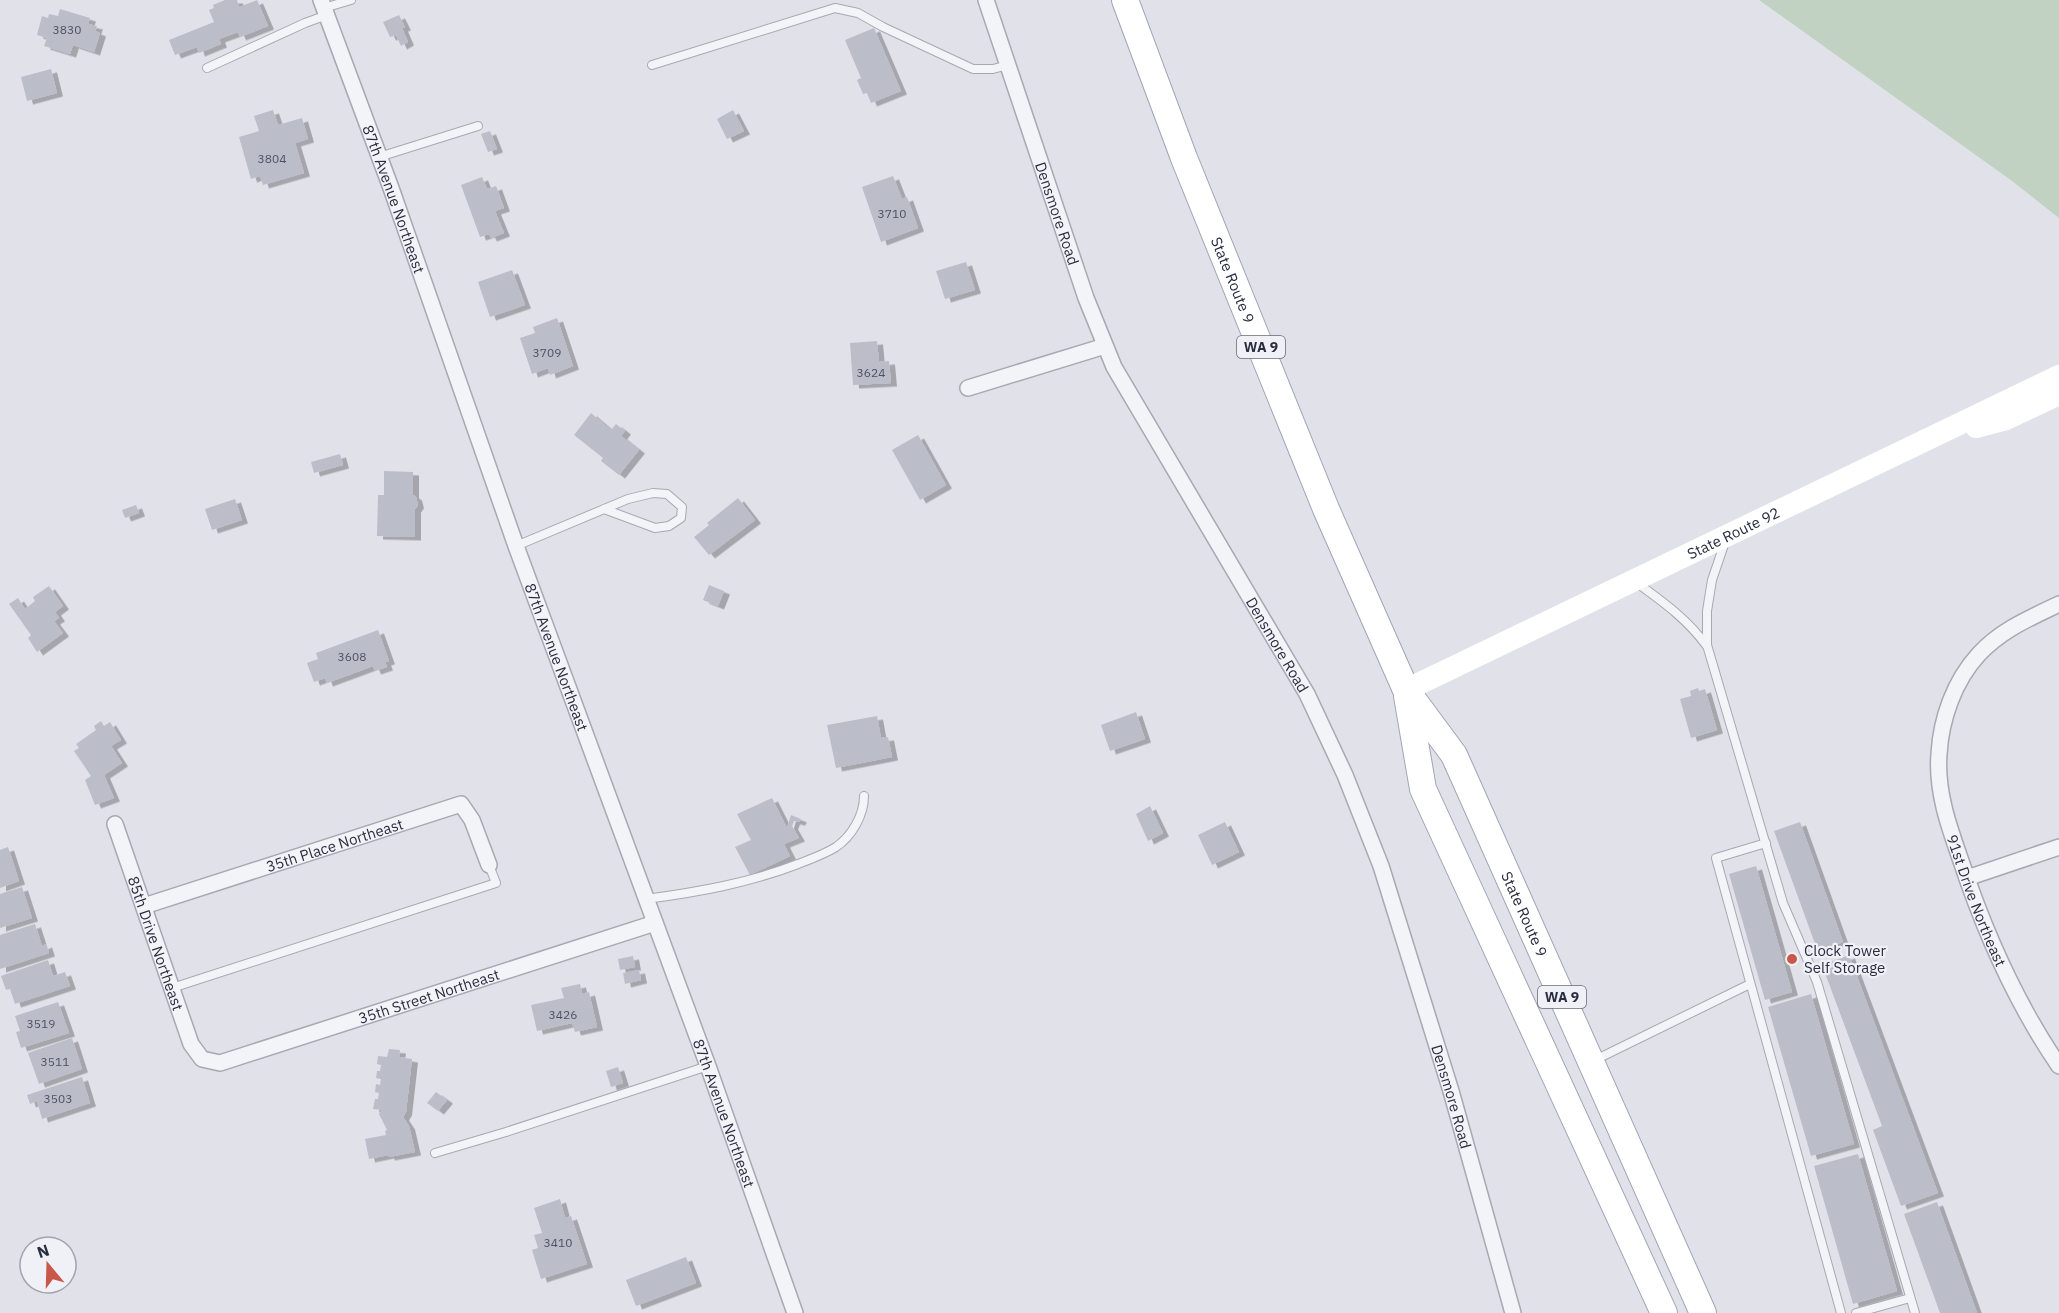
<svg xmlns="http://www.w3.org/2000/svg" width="2059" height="1313" viewBox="0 0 2059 1313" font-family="'IBM Plex Sans',sans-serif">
  <defs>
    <filter id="shadow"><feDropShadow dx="6" dy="3.5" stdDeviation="0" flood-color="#0004"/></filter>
  </defs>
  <rect width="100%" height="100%" fill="#e1e2e9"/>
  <polygon fill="#c2d2c2" points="1759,0 2059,0 2059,218 2012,181"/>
  <g fill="#bbbdc9" filter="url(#shadow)">
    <polygon points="225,0 237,0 239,7 257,0 268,26 240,37 238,32 219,39 221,44 199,53 197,47 175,55 169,40 214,22 209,10 214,8 213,5"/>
    <polygon points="60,9 90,18 88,24 97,26 95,31 100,33 94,52 73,45 70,54 44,46 47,38 37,35 42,16 48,18 49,14 58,16"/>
    <polygon points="399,15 405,27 402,28 408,42 401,46 396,35 390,37 383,22"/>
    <polygon points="874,28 901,91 871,103 867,93 863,94 857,80 861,78 845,40"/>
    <polygon points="51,69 57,93 27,101 21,77"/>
    <polygon points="273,110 278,125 302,118 308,139 295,143 304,173 263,185 260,176 251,179 239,137 259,131 254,116"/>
    <polygon points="733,110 744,131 727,139 717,119"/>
    <polygon points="490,131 497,149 488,152 481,134"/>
    <polygon points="893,176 902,199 907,197 918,228 881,242 862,187"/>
    <polygon points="482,177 487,189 496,186 504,208 495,211 504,233 491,238 489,234 480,237 461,185"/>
    <polygon points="966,262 975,290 945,299 936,271"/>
    <polygon points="512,270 525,305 490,317 478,282"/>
    <polygon points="557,318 573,366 550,375 548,368 532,374 520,338 535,333 533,327"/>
    <polygon points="877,341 879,362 889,361 891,383 853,385 850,343"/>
    <polygon points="591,413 611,430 616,424 625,431 621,436 639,450 619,475 601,461 603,458 574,435"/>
    <polygon points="918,435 946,485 920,500 892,450"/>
    <polygon points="340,454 343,465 314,473 311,462"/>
    <polygon points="384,471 413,472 413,495 416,497 418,505 415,509 415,537 377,536 378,495 384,495"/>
    <polygon points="738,498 755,520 709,555 694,537 709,525 707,523"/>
    <polygon points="235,499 242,520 212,530 205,509"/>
    <polygon points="136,505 139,513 125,518 122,510"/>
    <polygon points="709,585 724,591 718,606 703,600"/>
    <polygon points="49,586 63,606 55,612 59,618 54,621 63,633 37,652 28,638 31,635 9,604 18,598 25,609 35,601 33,597"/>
    <polygon points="378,630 389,661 385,662 387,667 375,671 373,666 327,683 325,678 314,682 307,663 318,659 316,653"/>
    <polygon points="1698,688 1699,691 1705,689 1717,730 1691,738 1680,699 1691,696 1690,691"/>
    <polygon points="1136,712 1145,739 1110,751 1101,725"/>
    <polygon points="877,716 881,738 888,737 892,757 836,768 827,725"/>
    <polygon points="101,721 104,726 110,722 121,740 111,746 122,763 104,775 114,798 95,805 85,780 91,776 74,751 79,748 76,744 96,730 94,726"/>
    <polygon points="772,798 787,828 791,815 801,819 799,822 794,821 792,826 799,838 784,844 790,856 750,875 735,847 751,840 737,814"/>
    <polygon points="1150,806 1163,833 1148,841 1136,814"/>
    <polygon points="1225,822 1239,852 1212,865 1198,835"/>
    <polygon points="1800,822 1843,942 1818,952 1774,831"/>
    <polygon points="8,847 19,881 0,888 0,850"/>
    <polygon points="1756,866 1792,992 1765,1000 1729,874"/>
    <polygon points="22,887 32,918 0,928 0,894"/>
    <polygon points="35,924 42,946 46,944 49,953 0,969 0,935"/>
    <polygon points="1849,955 1938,1193 1901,1206 1873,1130 1882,1126 1822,965"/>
    <polygon points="633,956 635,967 620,970 618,959"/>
    <polygon points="48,960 53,976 65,972 70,986 15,1004 10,989 6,990 1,976"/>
    <polygon points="639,970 641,980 625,984 623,973"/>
    <polygon points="580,984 582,994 589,992 597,1027 575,1032 572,1023 537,1031 531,1005 564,998 561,988"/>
    <polygon points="1811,994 1854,1144 1811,1156 1768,1007"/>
    <polygon points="58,1002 69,1033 21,1048 16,1032 20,1031 15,1016"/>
    <polygon points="72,1038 82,1069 39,1084 28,1053"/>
    <polygon points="389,1049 400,1050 399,1057 412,1059 406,1112 403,1117 409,1126 415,1152 389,1157 388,1155 369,1159 365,1139 386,1135 385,1131 387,1130 379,1114 382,1110 373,1109 375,1099 378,1099 379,1093 375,1092 376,1084 380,1085 381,1079 376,1078 377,1071 380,1071 381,1065 377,1064 378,1056 387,1057"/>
    <polygon points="618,1067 623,1083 611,1087 606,1071"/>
    <polygon points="82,1077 90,1103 42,1119 37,1101 30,1104 27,1095"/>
    <polygon points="436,1092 447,1100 438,1111 427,1103"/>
    <polygon points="1858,1154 1897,1291 1853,1304 1814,1166"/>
    <polygon points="560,1199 565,1218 571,1216 587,1264 541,1279 532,1250 538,1248 534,1235 542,1233 534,1208"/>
    <polygon points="1937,1202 1977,1313 1940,1313 1904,1214"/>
    <polygon points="686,1257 696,1283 636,1306 626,1280"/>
  </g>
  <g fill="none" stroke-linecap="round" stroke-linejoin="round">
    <g stroke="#a6a8b3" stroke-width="10">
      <g id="lane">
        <polyline points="324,8 351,0"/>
        <polyline points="652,65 835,8 858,13 883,27 973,69 993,69 1008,65"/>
        <polyline points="207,68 305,23 327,15"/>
        <polyline points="379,157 478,126"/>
        <polyline points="1725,542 1712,580 1707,611 1707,645 1783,903 1817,982 1915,1313"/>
        <polyline points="516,546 628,499 653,493 667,494 682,507 681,518 669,526 655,528 604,509"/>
        <path d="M1637,583c26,19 50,36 69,62"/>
        <polyline points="1766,843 1716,858 1841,1313"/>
        <path d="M646,899c53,-7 103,-16 152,-35 13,-5 27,-10 38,-17 16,-11 28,-32 28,-51"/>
        <polyline points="172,988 496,883 489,865"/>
        <polyline points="1595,1060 1750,984"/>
        <polyline points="435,1153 506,1132 708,1066"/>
        <polyline points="1856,1313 1910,1298"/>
      </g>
    </g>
    <g stroke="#a6a8b3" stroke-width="18">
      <g id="street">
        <path id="s1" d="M321,0l70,188 125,358 192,520 87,247"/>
        <path id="s2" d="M986,0l100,298 28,69 193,327 38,81 36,91 70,225 62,222"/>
        <polyline points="968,388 1105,346"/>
        <path id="s3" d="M2059,604c-29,14 -58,26 -80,50 -25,27 -38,65 -40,100 -3,37 10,73 22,107 24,72 55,142 98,205"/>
        <path id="s4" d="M115,824l76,220 11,15 18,4 435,-140"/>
        <polyline points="1967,878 2059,847"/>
        <path id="s5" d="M144,906l317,-102 11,16 17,45"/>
      </g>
    </g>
    <g stroke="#a1a4b4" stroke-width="28">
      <g id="primary">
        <path id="s7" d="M1125,0l59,158 142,351 80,181 48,65 249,558"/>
        <polyline points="1407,696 1423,789 1664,1313"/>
      </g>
    </g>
    <use href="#lane" stroke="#f3f4f7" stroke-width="8"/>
    <use href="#street" stroke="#f3f4f7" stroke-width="15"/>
    <g stroke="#fff" stroke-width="22">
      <polyline points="1976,427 2006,419 2059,394"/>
      <path id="s6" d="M1406,690l653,-314"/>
    </g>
    <use href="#primary" stroke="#fff" stroke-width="26"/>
  </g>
  <circle fill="#c8584c" stroke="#f0f1f6" stroke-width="2" cx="1792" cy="959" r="6"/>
  <g text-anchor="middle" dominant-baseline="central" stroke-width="4.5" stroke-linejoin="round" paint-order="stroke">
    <g font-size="12" fill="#4e5162">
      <text x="67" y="29">3830</text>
      <text x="272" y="158">3804</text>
      <text x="892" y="213">3710</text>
      <text x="547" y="352">3709</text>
      <text x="871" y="372">3624</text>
      <text x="352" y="656">3608</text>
      <text x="563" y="1014">3426</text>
      <text x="41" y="1023">3519</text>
      <text x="55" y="1061">3511</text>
      <text x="58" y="1098">3503</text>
      <text x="558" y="1242">3410</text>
    </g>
    <g fill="#f0f1f6" stroke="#656877" stroke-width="1.5">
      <rect x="1237" y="336" width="48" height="22" rx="4.5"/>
      <rect x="1538" y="986" width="48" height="22" rx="4.5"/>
    </g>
    <g font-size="14" font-weight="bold" fill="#2a2d40">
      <text x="1261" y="347">WA 9</text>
      <text x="1562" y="997">WA 9</text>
    </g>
    <g font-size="15" fill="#2a2d40" stroke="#f0f1f6">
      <text stroke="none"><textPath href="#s1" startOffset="212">87th Avenue Northeast</textPath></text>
      <text stroke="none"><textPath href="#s2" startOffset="225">Densmore Road</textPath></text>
      <text stroke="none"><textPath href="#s7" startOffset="300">State Route 9</textPath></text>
      <text stroke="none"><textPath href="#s6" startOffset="363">State Route 92</textPath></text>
      <text stroke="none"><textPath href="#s2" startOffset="711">Densmore Road</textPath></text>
      <text stroke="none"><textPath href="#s1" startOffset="698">87th Avenue Northeast</textPath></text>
      <text stroke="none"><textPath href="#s5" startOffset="200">35th Place Northeast</textPath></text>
      <text stroke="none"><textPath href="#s3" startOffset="357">91st Drive Northeast</textPath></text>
      <text stroke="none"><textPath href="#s7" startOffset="1000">State Route 9</textPath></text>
      <text stroke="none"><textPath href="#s4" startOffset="126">85th Drive Northeast</textPath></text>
      <text stroke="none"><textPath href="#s4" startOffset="489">35th Street Northeast</textPath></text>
      <text stroke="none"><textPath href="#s2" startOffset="1197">Densmore Road</textPath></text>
      <text stroke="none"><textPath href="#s1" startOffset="1184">87th Avenue Northeast</textPath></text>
    </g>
    <g font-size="15" fill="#2a2d40" stroke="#f0f1f6" text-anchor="start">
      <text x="1804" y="950">Clock Tower<tspan x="1804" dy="17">Self Storage</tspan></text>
    </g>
  </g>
  <g transform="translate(48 1265) rotate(341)"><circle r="28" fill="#f0f1f6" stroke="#a1a3ad" stroke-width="1.5"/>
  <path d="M0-4.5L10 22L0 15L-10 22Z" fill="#c8584c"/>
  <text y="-9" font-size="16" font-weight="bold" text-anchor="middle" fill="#2a2d40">N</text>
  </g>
</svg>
